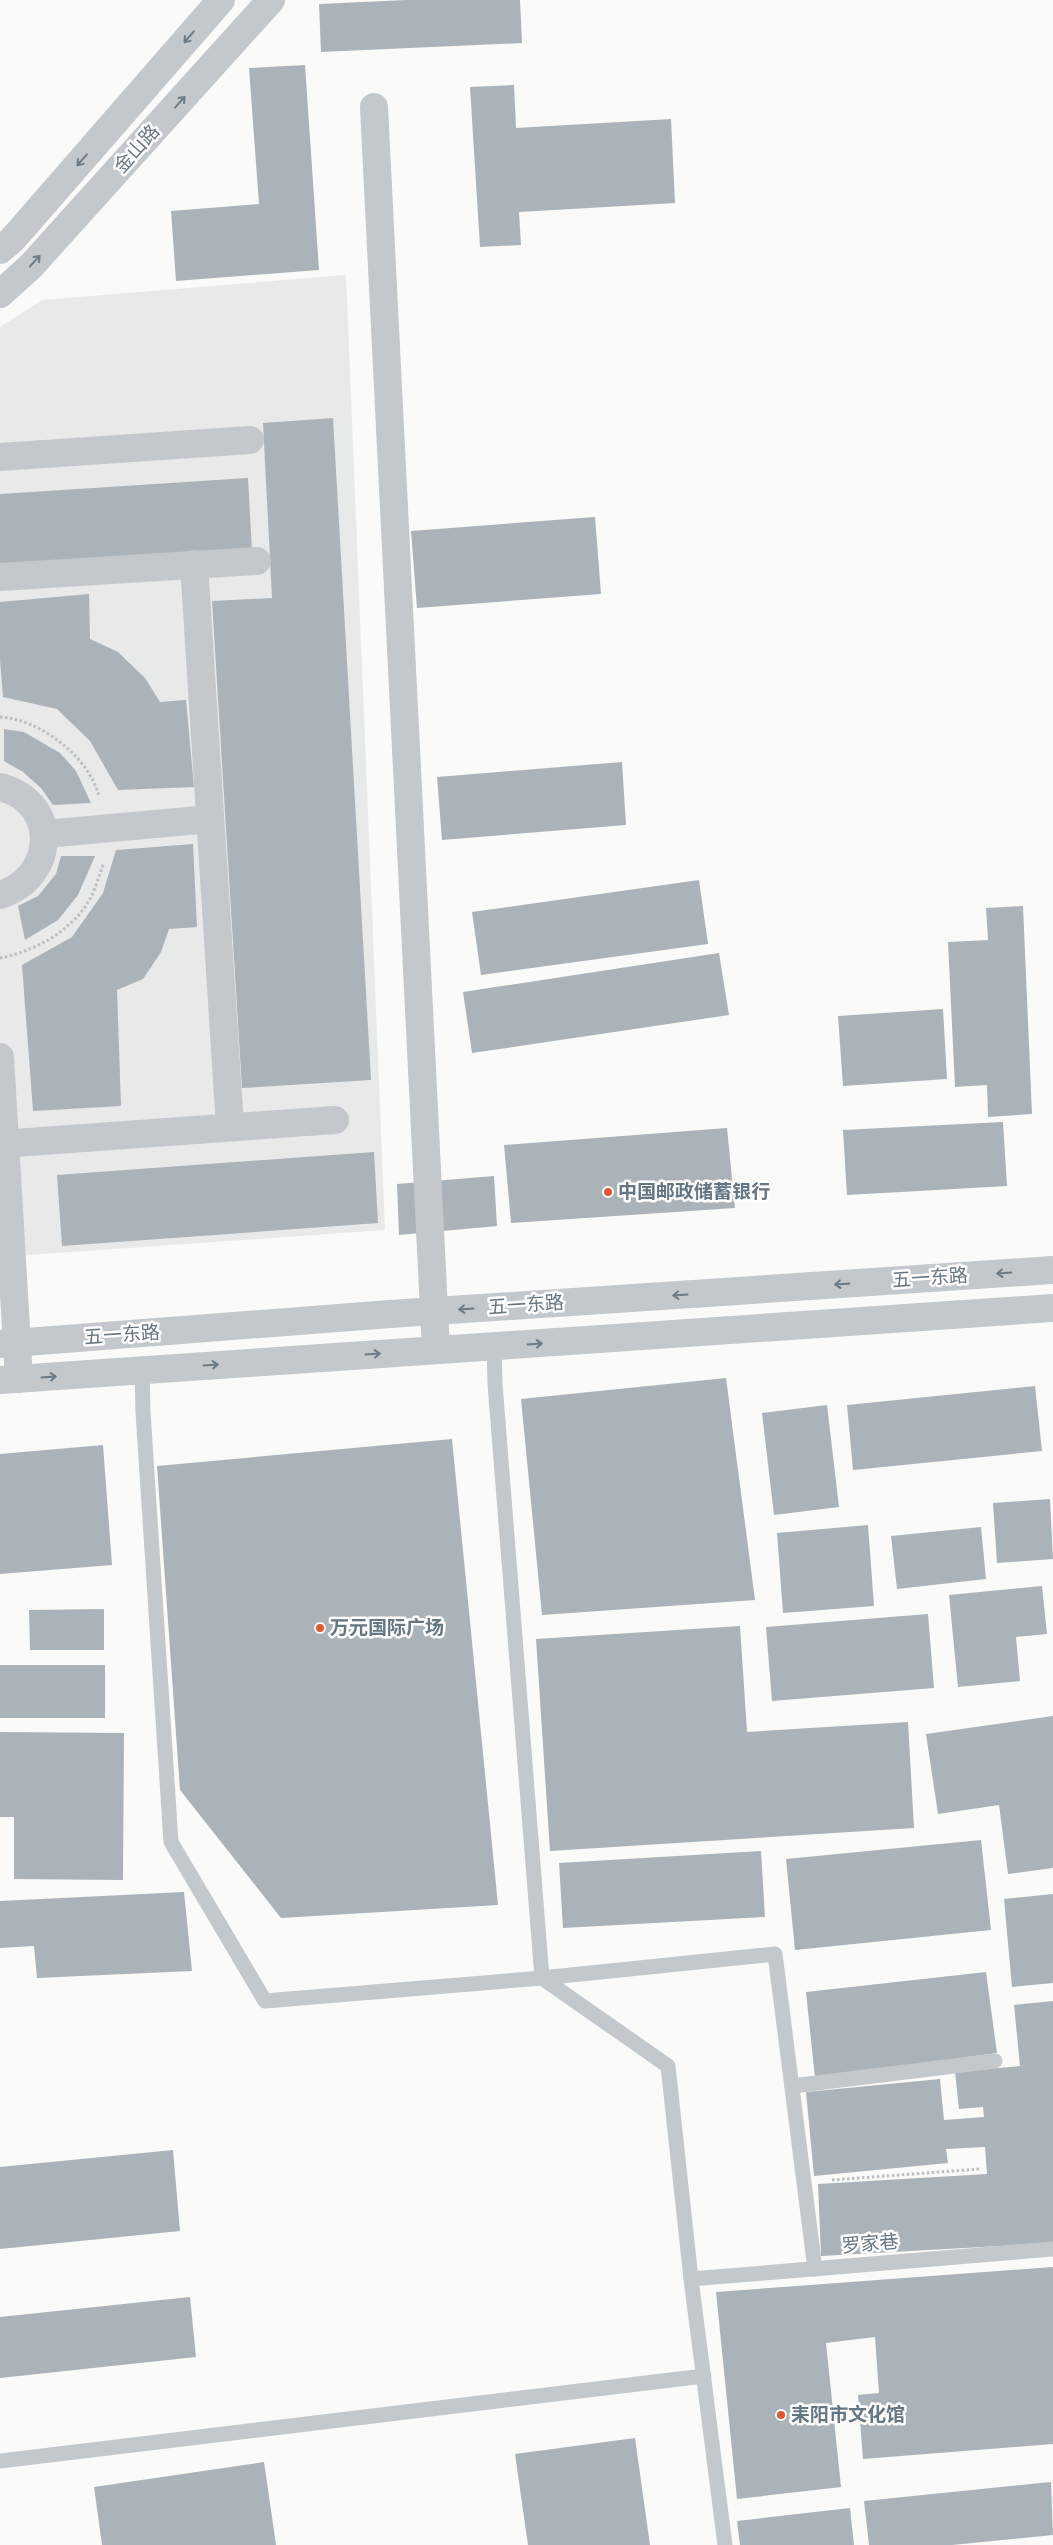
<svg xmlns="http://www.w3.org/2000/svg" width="1053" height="2545" viewBox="0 0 1053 2545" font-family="Karla,'Noto Sans SC',sans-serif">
  <rect width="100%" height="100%" fill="#fafaf8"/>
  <polygon fill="#e8e9e9" points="346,275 385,1230 0,1257 0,327 42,300"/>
  <g fill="#aab3b9">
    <polygon points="406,0 520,0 522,43 321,52 319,4"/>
    <polygon points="305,65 319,270 176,281 171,211 259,204 249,68"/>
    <polygon points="514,85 516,128 671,119 675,203 519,212 521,245 480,247 470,87"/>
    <polygon points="333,418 371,1080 242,1088 212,601 272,598 263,423"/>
    <polygon points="248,478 252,551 0,564 0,494"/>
    <polygon points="595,517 601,594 417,608 411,531"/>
    <polygon points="89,594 90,639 118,652 145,678 160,702 186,700 194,787 118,790 90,741 57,709 3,697 0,660 0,602"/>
    <polygon points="4,729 24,732 60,753 76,771 91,803 53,805 41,788 23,772 4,761"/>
    <polygon points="622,762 626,825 442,840 437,777"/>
    <polygon points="193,844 197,927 169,929 161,952 143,979 117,990 121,1106 33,1111 22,965 72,937 103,893 116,850"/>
    <polygon points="61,856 95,856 78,895 58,920 25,940 18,906 38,896 56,874"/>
    <polygon points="699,880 708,944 481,975 472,912"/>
    <polygon points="1023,906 1032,1114 988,1117 987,1085 955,1087 948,942 988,940 986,908"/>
    <polygon points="719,953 729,1015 472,1053 463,992"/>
    <polygon points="943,1009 947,1079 843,1086 838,1016"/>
    <polygon points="1003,1122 1007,1186 847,1195 843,1130"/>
    <polygon points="727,1128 735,1208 511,1223 504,1145"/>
    <polygon points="374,1152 378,1223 62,1246 57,1175"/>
    <polygon points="494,1176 497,1226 399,1235 397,1184"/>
    <polygon points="726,1378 755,1600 542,1615 521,1399"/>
    <polygon points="1035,1386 1042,1451 853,1470 847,1405"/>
    <polygon points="827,1405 839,1507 774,1515 762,1413"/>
    <polygon points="452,1439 498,1905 281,1918 180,1790 157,1466"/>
    <polygon points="103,1445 112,1565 0,1574 0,1454"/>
    <polygon points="1050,1499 1053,1559 997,1563 993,1503"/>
    <polygon points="868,1525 874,1606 783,1613 777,1533"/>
    <polygon points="981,1527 986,1579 897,1589 891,1536"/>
    <polygon points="1042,1586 1047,1634 1016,1637 1020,1681 958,1687 949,1595"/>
    <polygon points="104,1609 104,1650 30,1650 29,1610"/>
    <polygon points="928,1614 934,1688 772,1701 766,1627"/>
    <polygon points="740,1626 747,1732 908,1722 914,1828 550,1851 536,1639"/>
    <rect x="0" y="1665" width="105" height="53"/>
    <polygon points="1053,1716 1053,1868 1008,1874 999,1805 938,1814 926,1734"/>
    <polygon points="0,1732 124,1733 123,1880 14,1879 14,1817 0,1817"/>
    <polygon points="981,1840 991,1930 795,1950 786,1859"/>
    <polygon points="761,1851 765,1917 563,1928 559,1863"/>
    <polygon points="184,1892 192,1971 37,1978 34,1946 0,1948 0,1901"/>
    <polygon points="1053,1894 1053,1983 1012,1987 1004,1899"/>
    <polygon points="986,1972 997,2053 815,2078 806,1992"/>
    <polygon points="1053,2001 1053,2243 821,2256 818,2184 987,2174 985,2147 946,2149 948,2163 814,2176 806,2092 940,2079 944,2120 984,2117 983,2107 959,2109 955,2072 1020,2066 1014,2005"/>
    <polygon points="173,2150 180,2231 0,2249 0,2167"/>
    <polygon points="1053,2267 1053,2444 863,2459 858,2395 879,2393 875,2337 826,2343 841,2487 737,2499 716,2292"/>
    <polygon points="190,2297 196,2357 0,2378 0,2317"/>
    <polygon points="635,2438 650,2545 528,2545 515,2454"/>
    <polygon points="264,2462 276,2545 102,2545 94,2487"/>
    <polygon points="1051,2482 1053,2535 952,2545 869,2545 864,2501"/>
    <polygon points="850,2508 854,2545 740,2545 737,2521"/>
  </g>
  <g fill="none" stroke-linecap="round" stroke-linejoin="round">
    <g stroke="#bbbfc2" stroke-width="3" stroke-dasharray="2.5 2.5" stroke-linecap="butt">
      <path d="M0,717c40,2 89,40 99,79"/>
      <path d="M0,958c37,-7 77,-30 93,-65 4,-10 7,-20 11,-30"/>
      <polyline points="832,2180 980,2169"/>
    </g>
    <g stroke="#c3c8cc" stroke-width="15">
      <polyline points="494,1346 495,1384 542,1978 775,1954 815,2269"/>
      <polyline points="142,1370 143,1412 171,1842 265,2001 542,1978 668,2066 691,2279 725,2545"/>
      <polyline points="792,2086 995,2061"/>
      <polyline points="691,2279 1053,2249"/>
      <polyline points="0,2461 704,2376"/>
    </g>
    <g stroke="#c3c8cc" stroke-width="28">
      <polyline points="374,107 436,1350"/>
      <polyline points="0,457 250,440"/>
      <polyline points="194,564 230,1127"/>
      <polyline points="0,577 257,561"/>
      <path d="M0,787c60,15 57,90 0,108"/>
      <polyline points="45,834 210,819"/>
      <polyline points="0,1057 19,1379"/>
      <polyline points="0,1144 335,1120"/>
    </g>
    <g stroke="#c3c8cc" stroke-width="28">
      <polyline points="0,250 12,240 221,0"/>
      <polyline points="0,294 31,266 271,0"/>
      <polyline points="0,1344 390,1314 1053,1270"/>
      <polyline points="0,1380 1053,1308"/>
    </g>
  </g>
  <defs><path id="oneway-shaft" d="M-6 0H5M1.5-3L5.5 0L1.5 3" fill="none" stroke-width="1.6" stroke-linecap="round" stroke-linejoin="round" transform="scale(1.25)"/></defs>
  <g stroke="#6a7a87">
    <use href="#oneway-shaft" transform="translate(189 37) rotate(131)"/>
    <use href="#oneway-shaft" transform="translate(180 102) rotate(-48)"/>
    <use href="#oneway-shaft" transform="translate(82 160) rotate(131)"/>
    <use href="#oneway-shaft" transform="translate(35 261) rotate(-47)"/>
    <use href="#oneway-shaft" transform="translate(1004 1273) rotate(176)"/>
    <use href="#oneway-shaft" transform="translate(842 1284) rotate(176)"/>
    <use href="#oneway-shaft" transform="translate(680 1295) rotate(176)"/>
    <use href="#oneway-shaft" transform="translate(466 1309) rotate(176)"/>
    <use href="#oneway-shaft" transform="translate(535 1344) rotate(-4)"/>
    <use href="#oneway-shaft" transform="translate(373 1354) rotate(-4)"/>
    <use href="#oneway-shaft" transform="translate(211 1365) rotate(-4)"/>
    <use href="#oneway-shaft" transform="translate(49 1377) rotate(-4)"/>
  </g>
  <g fill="#e4572e" stroke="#fff" stroke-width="2">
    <circle cx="608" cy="1192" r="5"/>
    <circle cx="320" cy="1628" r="5"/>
    <circle cx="781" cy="2415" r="5"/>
  </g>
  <g text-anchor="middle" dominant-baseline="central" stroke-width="5" stroke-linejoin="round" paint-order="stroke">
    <g font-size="19" fill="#657683" stroke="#fff">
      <text transform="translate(137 149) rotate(-48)">金山路</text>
      <text transform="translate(930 1278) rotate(-4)">五一东路</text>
      <text transform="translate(526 1305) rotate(-4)">五一东路</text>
      <text transform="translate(122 1335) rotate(-4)">五一东路</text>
      <text transform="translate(870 2244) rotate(-5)">罗家巷</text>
    </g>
    <g font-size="19" font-weight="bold" fill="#657683" stroke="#fff" text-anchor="start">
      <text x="618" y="1192">中国邮政储蓄银行</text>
      <text x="330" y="1628">万元国际广场</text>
      <text x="791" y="2415">耒阳市文化馆</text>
    </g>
  </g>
</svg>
